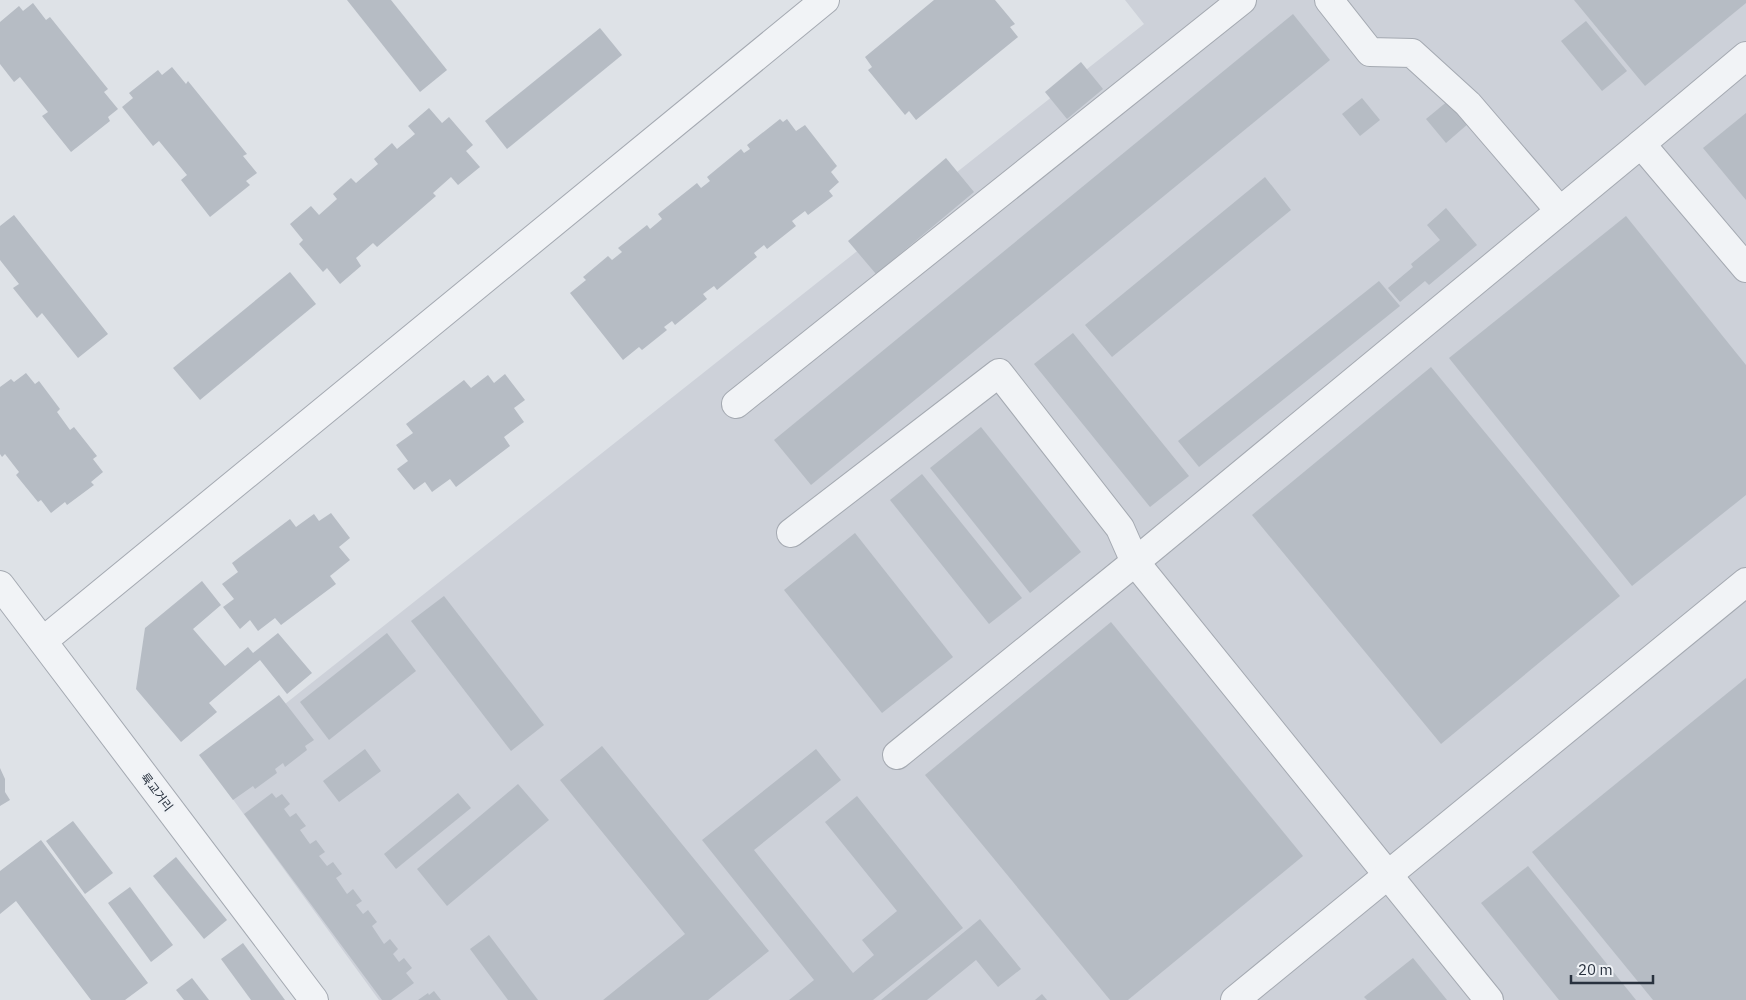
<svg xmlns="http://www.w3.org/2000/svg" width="1746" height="1000" viewBox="0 0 1746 1000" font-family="'IBM Plex Sans','Noto Sans KR',sans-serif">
  <rect width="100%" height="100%" fill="#dee2e7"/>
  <polygon fill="#cdd1d9" points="1125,0 1746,0 1746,1000 379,1000 208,765 1144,24"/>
  <g fill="#b6bcc4">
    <polygon points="347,0 391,0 447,70 420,92"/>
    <polygon points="934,0 995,0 1015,24 1010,27 1018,37 916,120 909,111 905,115 868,70 872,67 865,57"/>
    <polygon points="1574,0 1746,0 1746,3 1645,86"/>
    <polygon points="33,3 46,20 50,17 108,89 104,92 118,109 108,117 110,121 71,152 42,116 48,112 20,77 14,82 0,64 0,22 19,6 23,11"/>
    <polygon points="1293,14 1330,60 811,485 774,440"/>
    <polygon points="1586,21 1627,71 1602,91 1561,41"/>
    <polygon points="600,28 622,55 507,149 485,121"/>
    <polygon points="1081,62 1103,89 1067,119 1045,92"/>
    <polygon points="172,67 186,84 188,81 247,154 243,156 257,173 246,181 250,185 210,217 181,180 187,175 159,141 153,146 122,107 133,98 129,93 158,70 162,75"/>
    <polygon points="1362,98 1380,120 1360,136 1342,114"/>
    <polygon points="1449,100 1469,123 1446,143 1426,119"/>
    <polygon points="429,108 442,123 449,117 473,145 466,151 480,167 458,185 451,177 433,193 436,196 377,247 373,243 356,258 361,266 340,284 327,268 323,272 299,244 303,240 290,224 311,206 319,215 337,199 333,194 351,178 356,183 378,164 374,159 392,143 397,149 415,134 408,126"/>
    <polygon points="1746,113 1746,200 1703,148"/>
    <polygon points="780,119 783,122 787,119 796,131 805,125 837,166 831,172 839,182 829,191 833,196 808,215 805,211 792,221 796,226 767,249 764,245 754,253 757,257 717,290 714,286 703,294 707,299 675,325 672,321 664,327 667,330 642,350 639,347 623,360 570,293 586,280 583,277 608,256 612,260 622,252 618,248 647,225 650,229 662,219 658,214 697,183 701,188 710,181 707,177 741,149 744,153 750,149 747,145"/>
    <polygon points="946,158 974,192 876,274 848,241"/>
    <polygon points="1265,177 1291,210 1112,357 1085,325"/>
    <polygon points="1446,208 1477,245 1429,285 1425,281 1400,302 1388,288 1413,267 1411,264 1440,240 1427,225"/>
    <polygon points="14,215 108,334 78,358 42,313 37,318 13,288 19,284 0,260 0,226"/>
    <polygon points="1626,216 1746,365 1746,495 1632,586 1449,358"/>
    <polygon points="290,272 316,304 200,400 173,368"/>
    <polygon points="1379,281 1400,306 1199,467 1178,441"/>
    <polygon points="1073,333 1189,476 1150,507 1034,364"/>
    <polygon points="1431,367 1620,596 1441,744 1252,515"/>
    <polygon points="26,373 35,384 39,381 60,409 57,412 70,430 74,427 97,456 93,459 103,472 91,482 94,485 67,505 65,502 51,513 41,500 38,502 16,475 19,472 5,454 2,457 0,454 0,387 11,379 14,382"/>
    <polygon points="505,374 525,400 514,408 524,422 504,437 510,446 456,487 450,479 432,492 425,482 414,490 397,469 408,461 396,445 413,433 406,424 464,380 471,388 488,375 494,383"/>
    <polygon points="981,427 1081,552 1030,593 930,468"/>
    <polygon points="922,474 1022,598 989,624 890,500"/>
    <polygon points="331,513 350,538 339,547 350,560 330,576 336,584 281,625 275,618 258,631 250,620 240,629 223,607 234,599 222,584 238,572 232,563 290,519 296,527 314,514 319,521"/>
    <polygon points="855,533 953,657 882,713 784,590"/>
    <polygon points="202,581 221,605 193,629 225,666 248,647 253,653 278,633 312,673 287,694 260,660 209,703 217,712 181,742 136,689 145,628"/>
    <polygon points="444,596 544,725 511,751 411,621"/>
    <polygon points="1111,622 1303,856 1128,1000 1110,1000 925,775"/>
    <polygon points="387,633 416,671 329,740 300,702"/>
    <polygon points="1746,678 1746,1000 1653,1000 1532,852"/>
    <polygon points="279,695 314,740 305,746 307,750 285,767 283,763 275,769 277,773 255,789 253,786 233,800 199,755"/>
    <polygon points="602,746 769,951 708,1000 603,1000 685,934 560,780"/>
    <polygon points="365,749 381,771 339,802 323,781"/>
    <polygon points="816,749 841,780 754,850 853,973 874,955 862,940 897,911 825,822 857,796 963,928 873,1000 789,1000 814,980 702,840"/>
    <polygon points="0,768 5,779 5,792 10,800 0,806"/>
    <polygon points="518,784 549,820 447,906 417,869"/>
    <polygon points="272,793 276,798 282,794 290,804 284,809 290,817 296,813 306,826 300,830 310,844 316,840 325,852 319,856 327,866 333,862 342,874 336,878 347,894 353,889 362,901 356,905 363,914 368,910 377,922 372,926 384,944 390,939 398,949 393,954 399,962 404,958 412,968 406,973 414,983 391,1000 382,1000 244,814"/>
    <polygon points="458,793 471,808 396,869 384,854"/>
    <polygon points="73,821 113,873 85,894 46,841"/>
    <polygon points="41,840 148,983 125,1000 91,1000 16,901 0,914 0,871"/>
    <polygon points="176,857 227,920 204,939 153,876"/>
    <polygon points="1528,866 1636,1000 1559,1000 1481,903"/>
    <polygon points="130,887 173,945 151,962 108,903"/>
    <polygon points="980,919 1021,969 998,987 976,960 927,1000 881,1000"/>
    <polygon points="489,935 538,1000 508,1000 470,949"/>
    <polygon points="243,943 285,1000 251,1000 221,959"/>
    <polygon points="1413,958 1447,1000 1367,1000 1364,997"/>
    <polygon points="192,978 209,1000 184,1000 176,990"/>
    <polygon points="434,991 441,1000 418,1000 428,993 429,995"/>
    <polygon points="1042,994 1047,1000 1035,1000"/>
  </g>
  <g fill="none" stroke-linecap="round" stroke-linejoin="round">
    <g stroke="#a4a9b1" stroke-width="30">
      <g id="minor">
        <polyline points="1329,0 1370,52 1412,53 1468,104 1560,211"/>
        <polyline points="1641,144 1746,56"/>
        <polyline points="736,404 1242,0"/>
        <polyline points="791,533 999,373 1120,528 1135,562 1489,1000"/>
        <polyline points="0,585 314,1000"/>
        <polyline points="43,641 825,0"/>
        <polyline points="897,755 1135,562 1641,144 1746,268"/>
        <polyline points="1235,1000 1746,582"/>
      </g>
    </g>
    <use href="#minor" stroke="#f1f3f6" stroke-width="28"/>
  </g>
  <g text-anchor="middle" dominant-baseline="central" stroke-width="4" stroke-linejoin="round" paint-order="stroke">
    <g font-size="12" fill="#28313e" stroke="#eef1f5">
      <text transform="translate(157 792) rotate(53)">륙교거리</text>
    </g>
  </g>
  <path d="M1571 975v8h82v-8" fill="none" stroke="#28313e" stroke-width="2.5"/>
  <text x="1578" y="975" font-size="15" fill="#28313e" stroke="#eef1f5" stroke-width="4" paint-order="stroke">20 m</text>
</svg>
